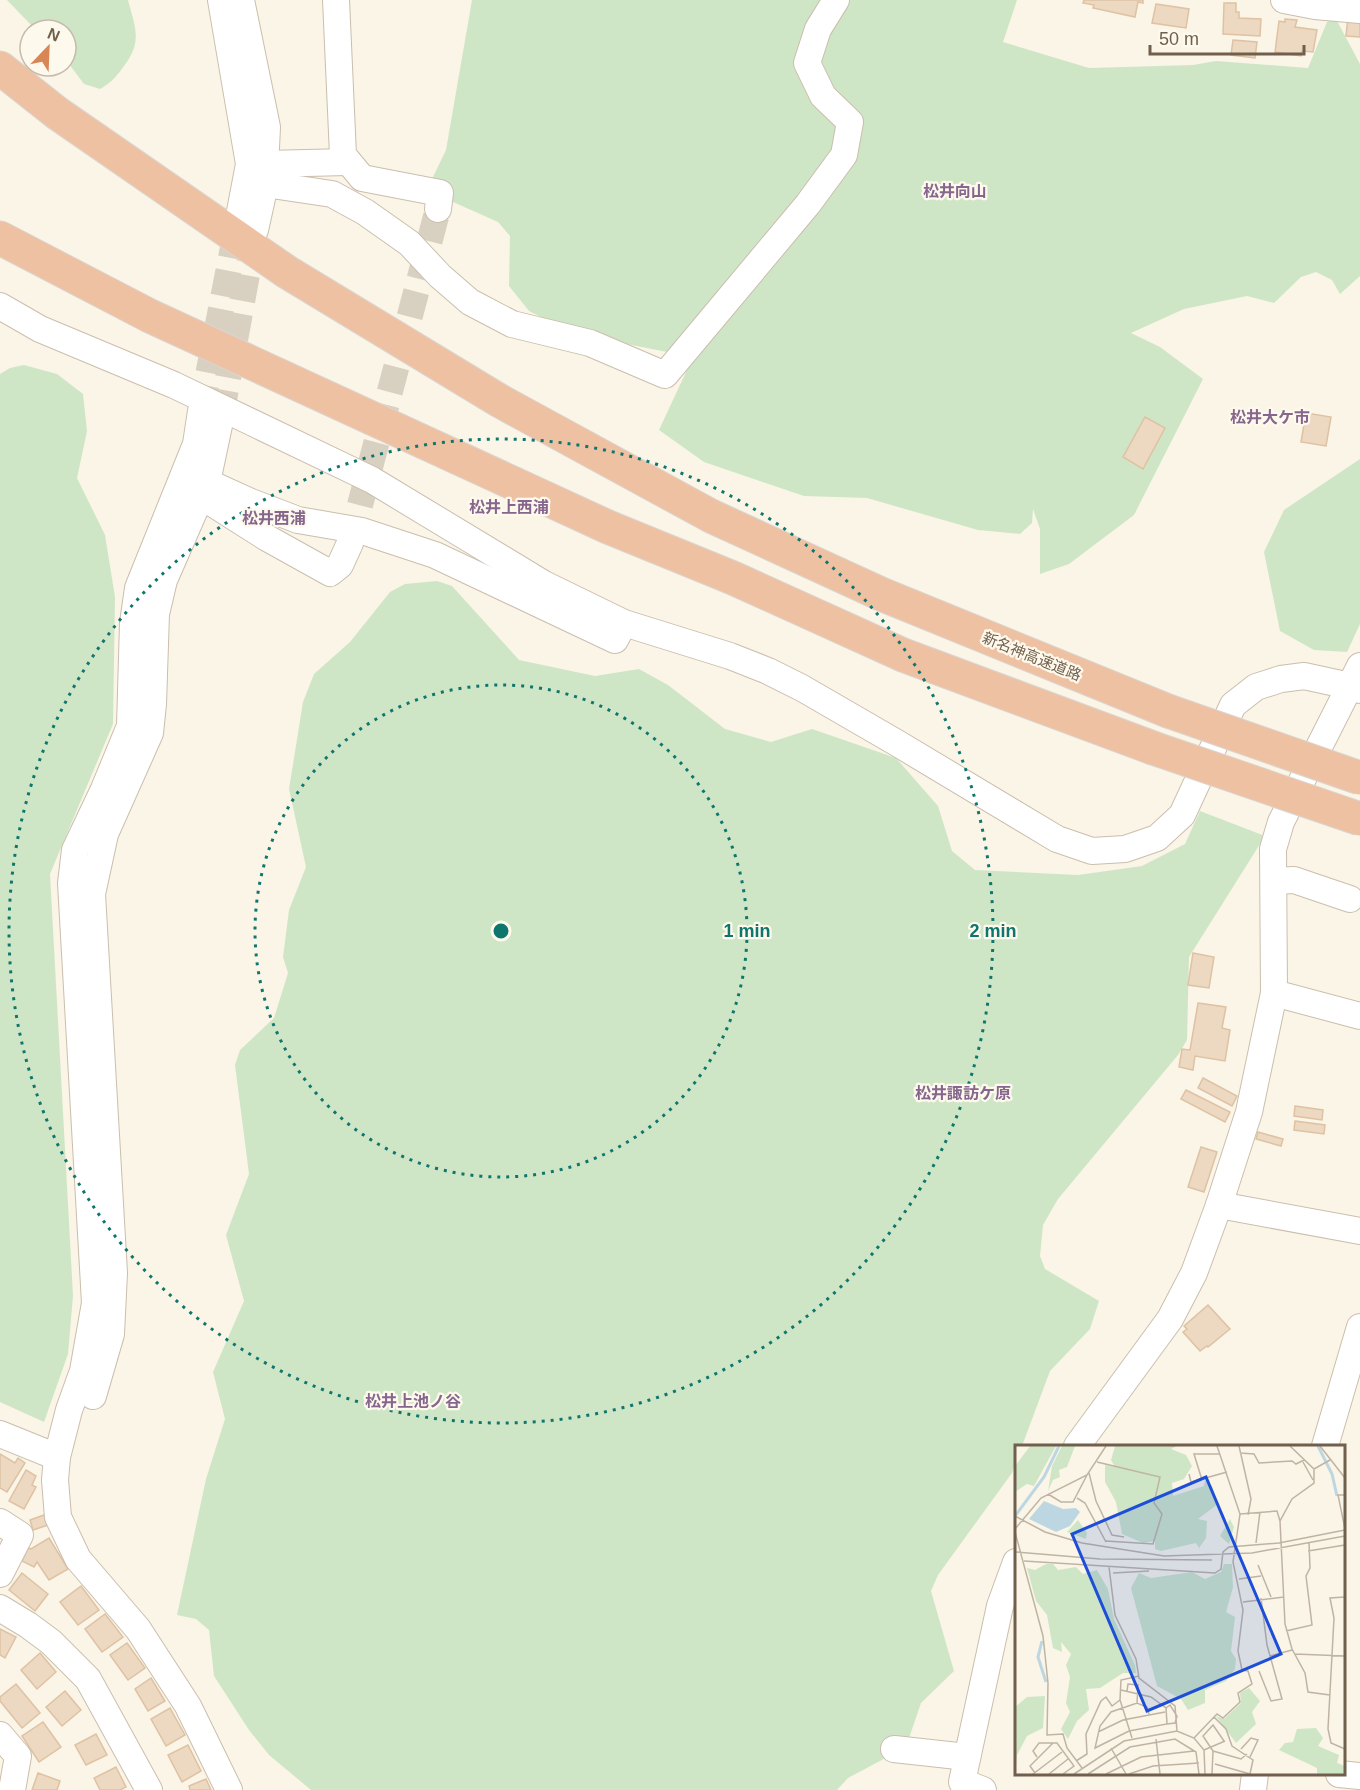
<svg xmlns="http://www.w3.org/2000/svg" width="1360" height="1790" viewBox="0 0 1360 1790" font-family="Arial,'Noto Sans JP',sans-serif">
  <rect width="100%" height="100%" fill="#faf5e6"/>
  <g fill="#cfe6c6">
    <path d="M7,0h121c7,28 15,41 -4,66 -7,10 -13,17 -24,23l-16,-5 -18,-24v-30h-30z"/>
    <polygon points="472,0 1017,0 1003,42 1089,68 1193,65 1216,61 1308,68 1327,22 1336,19 1360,64 1360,276 1340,294 1332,280 1316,272 1301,277 1274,303 1247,296 1184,309 1131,333 1160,347 1203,379 1134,515 1069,564 1040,574 1040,529 1033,509 1032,523 1020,534 978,530 867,498 804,496 704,462 659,430 693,357 575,334 529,311 509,286 510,236 498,222 453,202 432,179 446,150"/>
    <polygon points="24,365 57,374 83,394 87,431 77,478 105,535 115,597 113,724 50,874 73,1296 68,1354 44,1422 0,1402 0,374 10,368"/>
    <polygon points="1360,459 1360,624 1347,652 1314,650 1280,631 1264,552 1284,510"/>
    <polygon points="437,581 452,586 519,660 595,676 639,669 668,685 725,729 771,742 812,729 896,758 938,806 952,851 975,870 1078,875 1142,866 1185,844 1200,811 1265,836 1189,957 1187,1040 1178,1055 1058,1199 1043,1225 1040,1256 1045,1269 1099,1301 1090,1329 1050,1371 1022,1446 1016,1446 1016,1461 1012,1473 938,1575 931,1591 954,1671 921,1703 906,1747 848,1778 837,1790 311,1790 269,1755 249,1730 214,1676 209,1630 196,1619 177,1615 206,1479 225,1419 213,1372 244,1301 226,1235 249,1174 235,1065 240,1050 274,1018 288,973 283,957 289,910 306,867 289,789 303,702 314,674 350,642 390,592 405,584"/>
  </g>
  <g fill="#edd8c1" stroke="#dec2a3" stroke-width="1.5">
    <polygon points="1084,0 1143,0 1143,3 1138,2 1135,17 1093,8 1094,5 1083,3"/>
    <polygon points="1224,3 1236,3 1236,12 1239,12 1239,18 1261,19 1260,36 1223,34"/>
    <polygon points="1156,4 1189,9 1186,28 1152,23"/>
    <polygon points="1348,17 1360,19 1360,37 1346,36"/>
    <polygon points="1285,19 1297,20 1295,27 1317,30 1313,52 1302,51 1301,56 1275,52 1279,21 1285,22"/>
    <polygon points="1233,40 1257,42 1255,58 1231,55"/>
    <polygon points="1306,413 1331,417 1326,446 1301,442"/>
    <polygon points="1145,417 1165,428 1143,469 1123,457"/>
    <polygon points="1193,953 1214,957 1209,988 1188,985"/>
    <polygon points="1198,1003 1226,1007 1222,1028 1230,1030 1225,1061 1195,1056 1193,1070 1179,1067 1182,1049 1190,1050"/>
    <polygon points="1203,1078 1237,1096 1232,1106 1198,1088"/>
    <polygon points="1186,1090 1230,1112 1225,1122 1181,1099"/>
    <polygon points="1295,1106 1323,1110 1322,1120 1294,1116"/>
    <polygon points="1295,1121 1325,1125 1324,1134 1294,1130"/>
    <polygon points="1258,1132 1283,1139 1281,1146 1256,1139"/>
    <polygon points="1201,1147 1217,1152 1204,1192 1188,1187"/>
    <polygon points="1208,1305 1230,1329 1208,1347 1207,1346 1200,1351 1183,1332 1187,1329 1184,1326"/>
    <polygon points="0,1454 15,1463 18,1458 25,1463 7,1492 0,1488"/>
    <polygon points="26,1470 36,1476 32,1485 36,1487 24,1509 9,1501"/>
    <polygon points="44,1515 48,1525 33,1530 30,1520"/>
    <polygon points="49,1538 68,1569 49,1580 37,1562 34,1567 22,1561 28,1548 31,1549"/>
    <polygon points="22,1573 48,1594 35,1611 9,1590"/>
    <polygon points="81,1586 99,1610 78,1625 60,1602"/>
    <polygon points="105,1614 123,1637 102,1652 85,1629"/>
    <polygon points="0,1629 16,1637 5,1658 0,1655"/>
    <polygon points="127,1643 145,1668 128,1680 110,1655"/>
    <polygon points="40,1653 56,1672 37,1689 21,1670"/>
    <polygon points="151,1678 165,1701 148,1711 135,1689"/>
    <polygon points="16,1684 40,1713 22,1728 0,1701 0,1697"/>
    <polygon points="65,1691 81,1710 62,1726 46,1707"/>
    <polygon points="170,1708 185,1735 166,1746 151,1719"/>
    <polygon points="43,1722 61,1747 39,1762 22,1736"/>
    <polygon points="96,1734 107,1755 86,1765 75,1745"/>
    <polygon points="188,1745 201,1771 182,1782 168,1755"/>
    <polygon points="116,1767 126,1787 120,1790 100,1790 94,1778"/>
    <polygon points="38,1773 60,1781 57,1790 32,1790"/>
    <polygon points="206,1779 211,1790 190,1790 189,1786"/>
  </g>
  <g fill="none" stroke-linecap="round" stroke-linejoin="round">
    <g stroke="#d8d0c0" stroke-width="26" stroke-dasharray="26 13" stroke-linecap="butt">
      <polyline points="201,411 238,222"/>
      <polyline points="221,416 255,231"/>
      <polyline points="350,543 438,209"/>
    </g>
    <g stroke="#cbbeae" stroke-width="28">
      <g id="minor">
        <polyline points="221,0 249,164 238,222"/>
        <polyline points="241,0 267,127 264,189 255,230"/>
        <polyline points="336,0 343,155 362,178 440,193 438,209"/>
        <polyline points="1284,0 1315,6 1360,10"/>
        <polyline points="265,164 348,162"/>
        <polyline points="265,184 332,194 365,212 409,243 440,276 470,302 512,324 590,343 665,375 808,204 844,155 850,122 823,96 807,63 818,29 836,0"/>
        <polyline points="0,306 40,329 174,385 372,480 544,584 624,623 730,656 768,671 802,688 897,743 1057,839 1092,851 1125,849 1157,838 1182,815 1233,705 1256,687 1281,679 1304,676 1350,686 1360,690"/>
        <polyline points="201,411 196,444 138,588 133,623 130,726 104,789 75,850 71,883 95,1303 83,1371 69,1410 57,1457 55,1480 58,1517 78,1559 138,1629 188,1706 229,1790"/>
        <polyline points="207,482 251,502 298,520 362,531 435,555 615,640 624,623"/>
        <polyline points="201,496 267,538 330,573 340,565 350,543"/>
        <polyline points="1274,881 1294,880 1350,899"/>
        <polyline points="1274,993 1360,1016"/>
        <polyline points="1219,1205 1360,1231"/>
        <polyline points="93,1396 111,1334 114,1273 92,894 105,834 150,733 153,704 156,614 164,580 207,482 221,416"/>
        <polyline points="0,1434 57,1457"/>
        <polyline points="1077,1446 1170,1319 1194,1273 1219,1205 1249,1112 1274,993 1273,849 1281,822 1360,666"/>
        <polyline points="1325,1446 1360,1327"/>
        <polyline points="0,1522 20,1535 0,1574"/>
        <polyline points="0,1608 28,1625 51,1642 88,1679 149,1790"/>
        <polyline points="0,1735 18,1756 12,1790"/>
        <polyline points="894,1749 967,1757"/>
        <polyline points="1339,1774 1360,1776"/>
        <polyline points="983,1790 962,1782 1000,1606 1016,1562"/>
        <polyline points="1253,1790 1255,1774"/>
      </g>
    </g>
    <g stroke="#dad5d1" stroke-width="35">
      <g id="highway">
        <polyline points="0,68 57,113 287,272 500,401 711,516 881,594 1168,711"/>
        <polyline points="0,238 150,316 608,527 733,578 903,655 1153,748"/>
      </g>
    </g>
    <use href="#minor" stroke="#fff" stroke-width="26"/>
    <use href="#highway" stroke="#efc1a3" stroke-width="33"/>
    <g stroke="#dad5d1" stroke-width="35" stroke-linecap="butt">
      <g id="highway-bridge">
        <polyline points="1168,711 1360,778"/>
        <polyline points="1153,748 1360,819"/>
      </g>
    </g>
    <use href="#highway-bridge" stroke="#efc1a3" stroke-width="33"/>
  </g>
  <g fill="none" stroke="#0f766e" stroke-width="3" stroke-dasharray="3 6">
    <circle cx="501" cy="931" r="246"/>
    <circle cx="501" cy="931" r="492"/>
  </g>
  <g text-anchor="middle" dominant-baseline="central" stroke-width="4.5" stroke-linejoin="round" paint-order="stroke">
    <g font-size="15" fill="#715f4d" stroke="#fdf9ec">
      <text transform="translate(1032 656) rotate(22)">新名神高速道路</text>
    </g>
    <g font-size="16" font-weight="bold" fill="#86668d" stroke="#fdf9ec">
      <text x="955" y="191">松井向山</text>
      <text x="1270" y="417">松井大ケ市</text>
      <text x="509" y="507">松井上西浦</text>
      <text x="274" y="518">松井西浦</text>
      <text x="963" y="1093">松井諏訪ケ原</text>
      <text x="413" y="1401">松井上池ノ谷</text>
    </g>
  </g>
  <g transform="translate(1015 1445)">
    <rect width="330" height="330" fill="#faf5e6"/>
    <path d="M15,1h26l-22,40 -7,-2 -12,8v-26zM47,1h13l-8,21 -8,3 1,7 -7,3 -5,11 4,-25zM100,1h62l-6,3 15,6 6,11 -8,13 -12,4 1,13 31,-10 1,-6 7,6 6,18 -20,15 9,2 -1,17 -7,10 -3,-5 -35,8 -6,-2v-8l-12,2 -21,-9 -6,-32 -11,-20v-17l10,2 -4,-7zM215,74l4,8 -5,17 -9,-8zM63,75l9,13 -1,6 -19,-7zM31,119h7l5,6 18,-3 7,7 14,-4 11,19 6,30 21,46 1,8h-13l-23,15 -14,1 3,21 -12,11 -9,18 -7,-10 9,-17 -4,-9 4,-26 -4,-12 5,-11 -10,-12 1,10 -9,-4 -6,-33 -11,-14 -9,-33 8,2zM209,119h8l1,23 -7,25 9,5 -4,34 5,8 -1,10 -9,12 -21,9v13l-17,7 -7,-11 -24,-13 -26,-98 8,-15 12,5 41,-6 13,7 16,-7zM234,243l11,13 -8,11 4,12 -20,19 -20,-27 8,3 17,-16 -1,-10zM30,251l-2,32 -16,8 -10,19 -2,19v-67l12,-10zM301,283l7,10 -5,8 21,9 -2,8 8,3v8h-28v-6l-38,-18 6,-7 8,-1 4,-13z" fill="#cfe6c6"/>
    <path d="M29,56l19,8 13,-1 4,4 -10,14 -14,6 -27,-13z" fill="#bdd7e2"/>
    <path fill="none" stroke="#bdd7e2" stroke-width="3" d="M303,1l14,28 5,22M0,71l29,-39 15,-31M27,196l-4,16 8,25"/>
    <path fill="none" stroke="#bfb4a4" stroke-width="1.5" d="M224,1l12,53 -3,16M275,1l24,23 16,-9M305,1l25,32M225,8l14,1 5,9 33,-2 4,3 8,-4M82,17l63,15 -6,26 8,11 -9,30 -47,-3M288,17l10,18M299,24v14l-22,16 -12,22 5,103 7,25 13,24 3,19 22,3M74,28l7,28 16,34 12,2M174,29l2,8 36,-10M187,35l-8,-26h26M33,49l13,8h12l14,-27M330,50h-7l7,34M62,53l8,5 21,39M225,69l37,-3 3,10M0,71l30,16 37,11 82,13 88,-3 93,-17M0,84l26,-31 46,-23 19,-29M0,87l28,104 5,47 -1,52 16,-1 4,14 15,20M241,98l4,-31M293,106l37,-6M0,107l85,7 112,1M9,116l191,12 6,-4 2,-17 6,-5 50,-4 66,-13M243,120l13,32M94,122l6,48 21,44 3,19 36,28 2,25M98,128l36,-2M224,134l22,-3M330,152l-15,1 4,20 -6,111 3,14 14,6M228,157l41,-5M271,186l26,-6 -6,-49 4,-8 -1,-26M280,209l50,2M255,211l22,-6M244,226l12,30 11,-2 -15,-54 -6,-47M106,245l30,7 15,11 1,16 -38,7 -34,17 5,-22 11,-14 26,-9 10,4 2,7M112,246l1,-7 10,1 -1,18M151,263l4,-3 7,11 -2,7 -8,1M199,272l3,-3 6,4 17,-16 -2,-9 14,-9 -4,-13 -6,-1 -4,-19 5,-41 -10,-48 7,-48 -23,-68M83,287l25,-12 42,-8M117,293l-12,-38 1,-20 18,-4M179,293l20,-21 12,12 6,17 21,14 -3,14M141,294l4,35M96,303l15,26M226,304l10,-11 7,2 -8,17M189,305l21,-9M198,306l28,8 6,-5M22,312l-4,-6 6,-8h18l17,23 -11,8M61,316l11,-7 -1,-20 15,-33 5,-4 6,9 8,-6M200,319l35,10M20,328l-5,-7 23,-23M18,329l29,-22M34,329l19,-15M59,329l50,-33 53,-10 17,7 10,12 1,24M73,329l42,-27 45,-8 21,13 3,22M91,329l35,-17 53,-6M114,329l24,-8 46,-3M197,329l1,-23 -10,-15 10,-11 11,16"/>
    <path fill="#1d4ed8" fill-opacity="0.15" stroke="#1d4ed8" stroke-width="3" d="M191,32l75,177 -134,57 -75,-177z"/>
    <rect width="330" height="330" fill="none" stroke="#715f4d" stroke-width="3"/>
  </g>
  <circle cx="501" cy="931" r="9" fill="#0f766e" stroke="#fdf9ec" stroke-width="3"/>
  <g font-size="18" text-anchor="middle" font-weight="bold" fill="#0f766e" stroke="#fdf9ec" stroke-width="4.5" stroke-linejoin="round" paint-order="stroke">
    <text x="747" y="937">1 min</text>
    <text x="993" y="937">2 min</text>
  </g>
  <g transform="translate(48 48) rotate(23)"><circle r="28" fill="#fdf9ec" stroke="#c5bbac" stroke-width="1.5"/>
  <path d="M0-4.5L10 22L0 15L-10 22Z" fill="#d98657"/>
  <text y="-9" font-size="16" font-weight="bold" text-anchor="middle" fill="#715f4d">N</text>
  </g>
  <path d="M1150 45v9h154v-9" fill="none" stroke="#715f4d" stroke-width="3"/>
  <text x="1159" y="45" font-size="18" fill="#715f4d" stroke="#fdf9ec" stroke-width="4.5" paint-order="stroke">50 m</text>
</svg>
